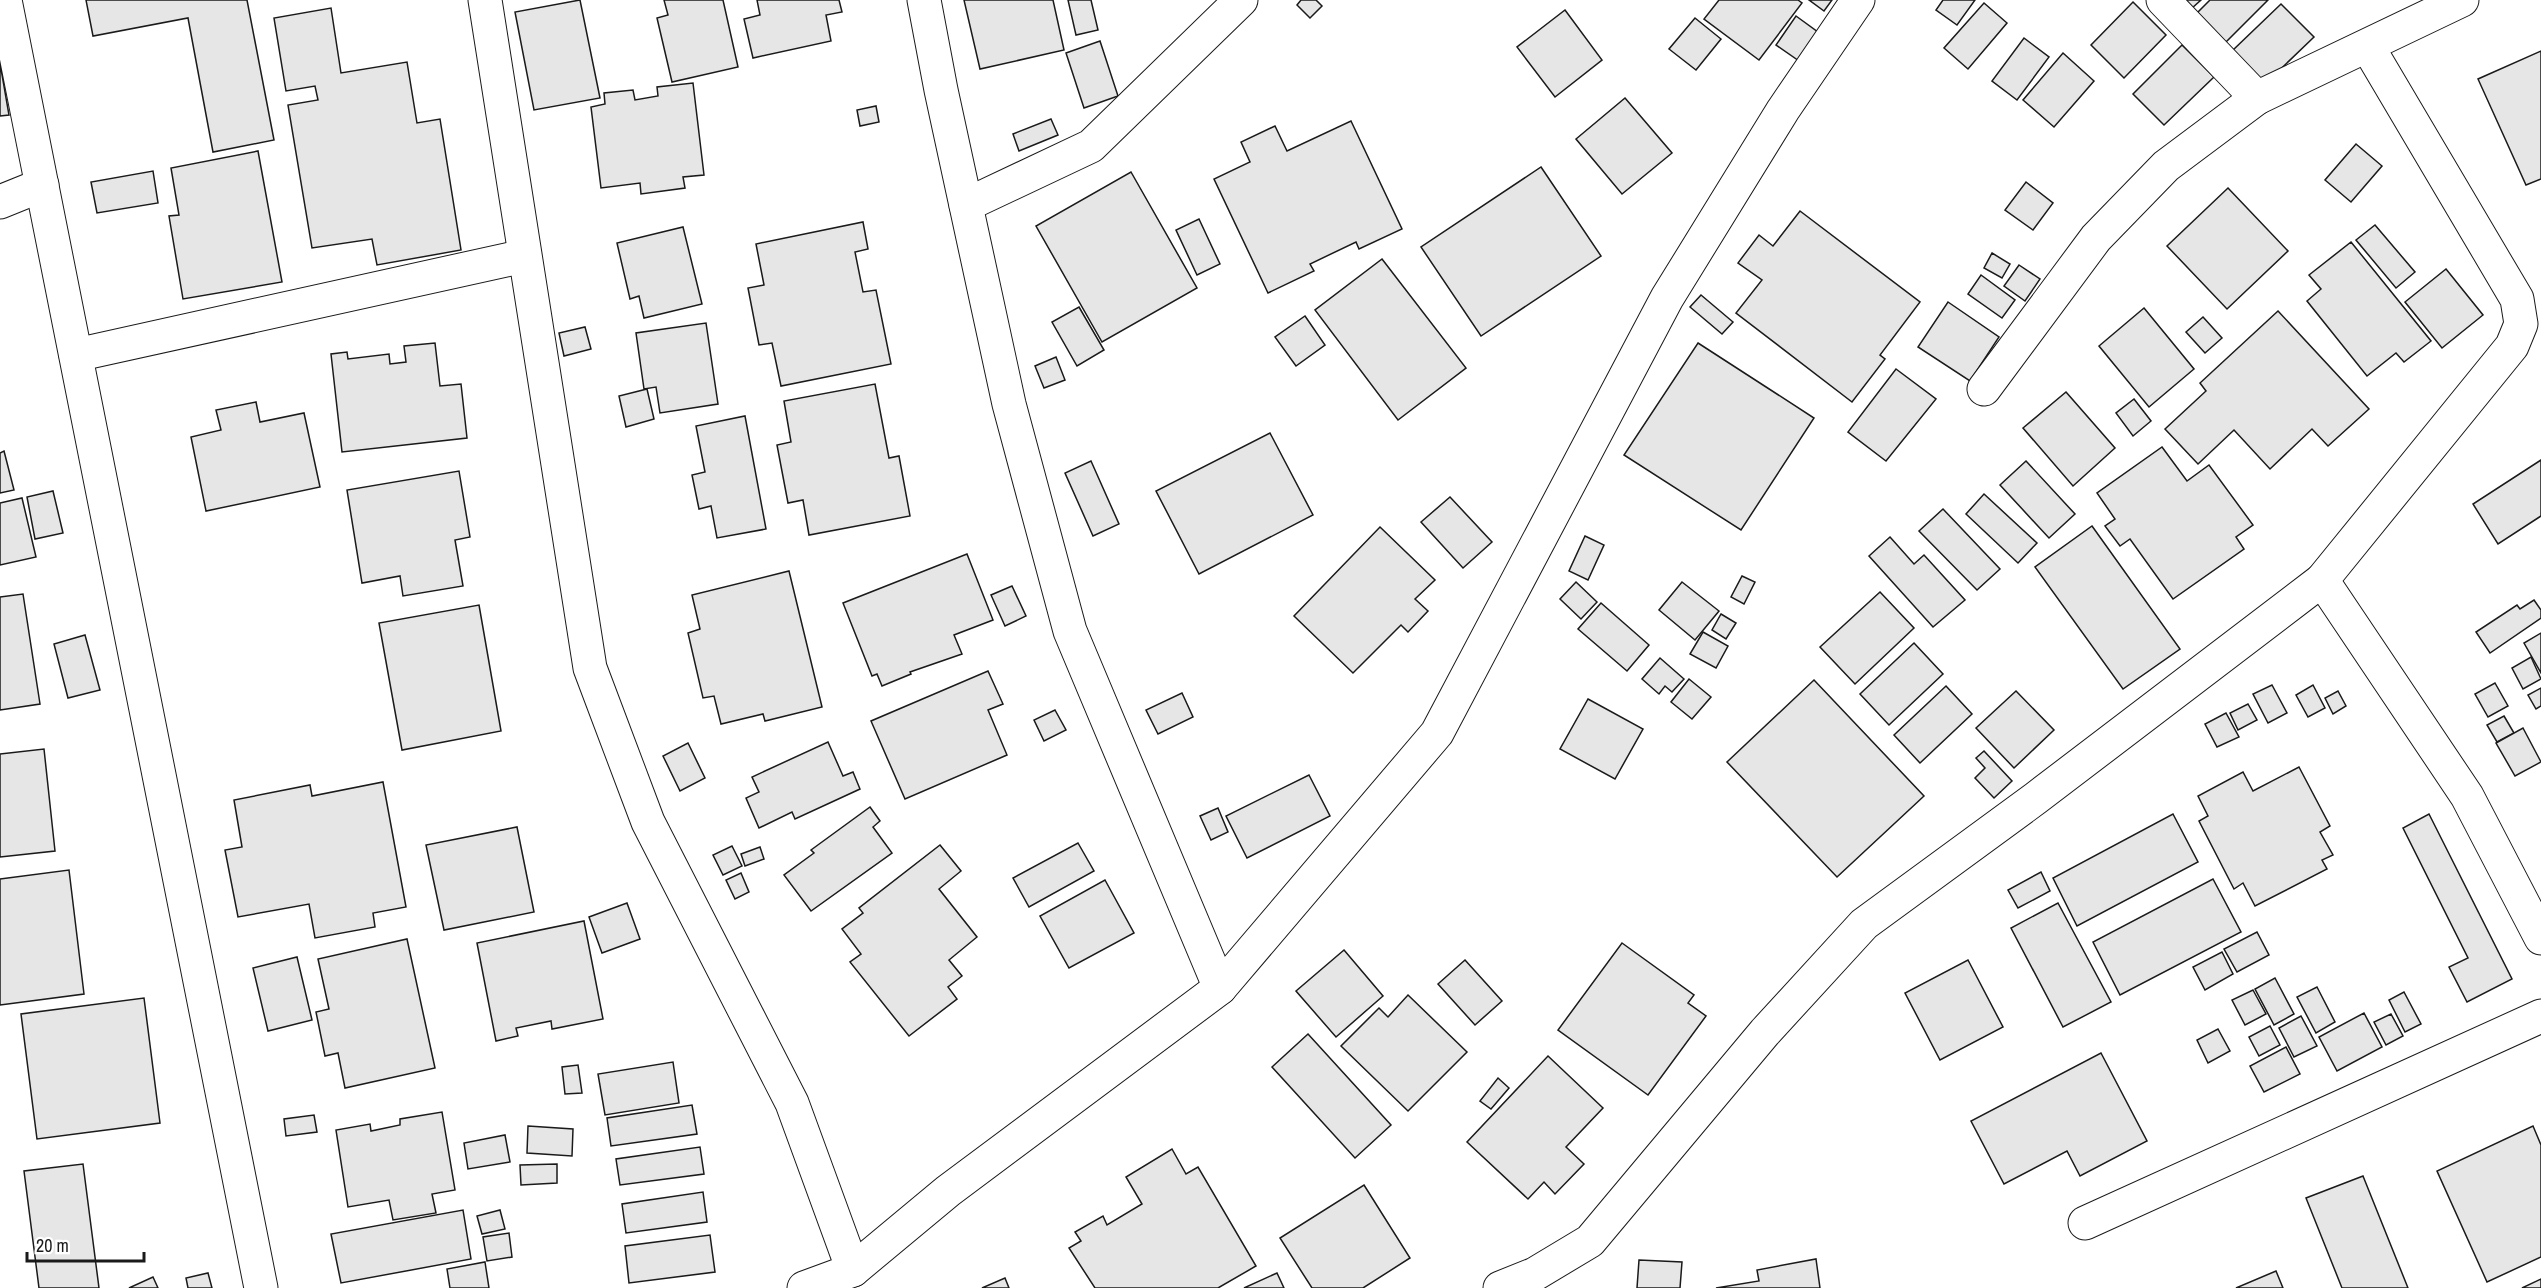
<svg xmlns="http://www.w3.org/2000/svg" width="2541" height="1288" viewBox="0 0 2541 1288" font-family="'Archivo Narrow',sans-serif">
  <rect width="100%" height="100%" fill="#fff"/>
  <g fill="#e6e6e6" stroke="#1a1a1a" stroke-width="1.5">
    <polygon points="86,0 247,0 274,140 213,152 188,18 93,36"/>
    <polygon points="580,0 600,98 534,110 515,12"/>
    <polygon points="664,0 723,0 738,67 672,82 657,18 668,15"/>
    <polygon points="757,0 839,0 842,12 826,15 831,41 753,58 744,19 760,15"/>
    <polygon points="964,0 1053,0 1064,50 980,69"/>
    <polygon points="1068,0 1091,0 1098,30 1076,35"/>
    <polygon points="1301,0 1316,0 1322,6 1310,18 1297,5"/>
    <polygon points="1719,0 1798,0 1802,3 1759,60 1704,19"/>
    <polygon points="1809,0 1832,0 1824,11"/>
    <polygon points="1943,0 1975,0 1957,25 1936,10"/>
    <polygon points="2183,0 2201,0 2191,9"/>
    <polygon points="2210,0 2268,0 2225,43 2196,14"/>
    <polygon points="2133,2 2166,35 2124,78 2091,45"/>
    <polygon points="1984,3 2007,23 1968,69 1944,48"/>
    <polygon points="2281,4 2314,37 2265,84 2232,51"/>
    <polygon points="331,8 341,73 407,62 417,123 440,119 461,250 377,265 372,239 312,248 288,105 318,100 315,86 286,91 274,18"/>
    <polygon points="1565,10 1602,60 1555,97 1517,47"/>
    <polygon points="1796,16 1822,35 1802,63 1776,45"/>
    <polygon points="1695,18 1721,39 1696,70 1669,49"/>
    <polygon points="2024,38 2049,57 2017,100 1992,81"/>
    <polygon points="1100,41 1118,96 1084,108 1066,53"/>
    <polygon points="2182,45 2214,77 2164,125 2133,94"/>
    <polygon points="2541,51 2541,179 2526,185 2478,79"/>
    <polygon points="2063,53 2094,81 2054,127 2023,100"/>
    <polygon points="0,63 9,115 0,116"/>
    <polygon points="693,83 704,175 683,177 685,188 641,194 640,183 601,188 591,107 605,104 604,93 633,90 635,100 658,96 657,87"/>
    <polygon points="1625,98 1672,153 1622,194 1576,139"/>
    <polygon points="876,106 879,122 860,126 857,110"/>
    <polygon points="1051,119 1058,135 1019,151 1013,134"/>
    <polygon points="1351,121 1402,229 1359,249 1356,242 1310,264 1314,271 1268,293 1214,179 1250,162 1241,142 1275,126 1287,151"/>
    <polygon points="2356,144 2382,166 2351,202 2325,180"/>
    <polygon points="258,151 282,282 183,299 169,216 179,215 171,168"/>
    <polygon points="1541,167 1601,256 1481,336 1421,247"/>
    <polygon points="153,171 158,203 97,213 91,182"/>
    <polygon points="1131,172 1197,288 1102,342 1036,226"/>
    <polygon points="2026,182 2053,203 2033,230 2005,210"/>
    <polygon points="2228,188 2288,251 2227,309 2167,246"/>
    <polygon points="1800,211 1920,302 1880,355 1885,359 1852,402 1736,313 1762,280 1738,263 1759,235 1773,246"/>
    <polygon points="1199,219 1220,264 1197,275 1176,230"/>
    <polygon points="863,222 868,249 855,252 863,292 876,290 891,364 781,386 772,343 759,345 748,288 764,285 756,244"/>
    <polygon points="2375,225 2415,272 2396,288 2356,240"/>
    <polygon points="683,227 702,304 644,318 639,296 630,299 617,243"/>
    <polygon points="2351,242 2431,341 2404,362 2396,353 2367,376 2307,301 2321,289 2309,275"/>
    <polygon points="1992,253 2010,264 2002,278 1984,268"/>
    <polygon points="1382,259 1466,368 1398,420 1315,310"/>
    <polygon points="2019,265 2040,279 2025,301 2004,286"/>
    <polygon points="2446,269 2483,315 2442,348 2405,302"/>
    <polygon points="1981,275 2015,300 2002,318 1968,294"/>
    <polygon points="1701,295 1733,322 1722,334 1690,307"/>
    <polygon points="1948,302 1999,337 1970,381 1918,347"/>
    <polygon points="1079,307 1104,350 1077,366 1052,322"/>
    <polygon points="2144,308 2194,369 2149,407 2099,346"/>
    <polygon points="2278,311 2369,409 2328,446 2312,429 2270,469 2234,430 2198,464 2165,429 2206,391 2200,383"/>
    <polygon points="1305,316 1325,345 1296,366 1275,337"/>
    <polygon points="2203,317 2222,338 2205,353 2186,332"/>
    <polygon points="706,323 718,404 660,413 656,387 644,389 636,333"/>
    <polygon points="585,327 591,349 564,356 559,333"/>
    <polygon points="435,343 440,386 461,384 467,438 342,452 331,354 347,352 348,359 389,354 390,364 406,362 404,346"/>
    <polygon points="1698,343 1814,418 1741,530 1624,455"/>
    <polygon points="1056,357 1065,380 1044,388 1035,366"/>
    <polygon points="1896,369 1936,399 1886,461 1848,432"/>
    <polygon points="875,384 889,458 899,456 910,516 809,535 803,500 788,503 777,445 791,442 784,401"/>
    <polygon points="647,389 654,419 626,427 619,396"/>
    <polygon points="2066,392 2115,448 2073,486 2023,428"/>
    <polygon points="2134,399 2151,421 2133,436 2116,413"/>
    <polygon points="256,402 260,422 304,413 320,487 206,511 191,437 221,430 216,410"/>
    <polygon points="745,416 766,529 717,538 711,506 699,509 692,475 705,472 696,426"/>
    <polygon points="1270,433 1313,515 1199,574 1156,491"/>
    <polygon points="2162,447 2187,481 2209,465 2253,525 2236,537 2244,549 2173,599 2130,539 2120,546 2105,526 2115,519 2097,493"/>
    <polygon points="4,451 14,490 0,493 0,453"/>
    <polygon points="2541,460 2541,516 2498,544 2473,504"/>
    <polygon points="1091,461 1119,524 1093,536 1065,473"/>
    <polygon points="2026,461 2075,514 2049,538 2000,485"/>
    <polygon points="459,471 470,537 455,540 463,586 403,596 400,576 362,583 347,490"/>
    <polygon points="53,491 63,533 35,539 27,497"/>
    <polygon points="1984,494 2037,543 2018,563 1966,514"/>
    <polygon points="1450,497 1492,542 1463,568 1421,522"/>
    <polygon points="22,498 36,557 0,565 0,503"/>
    <polygon points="1943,509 2000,569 1977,590 1919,531"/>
    <polygon points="2092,526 2180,649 2123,689 2035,567"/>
    <polygon points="1380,527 1435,580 1415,599 1428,611 1408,632 1401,625 1353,673 1294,616"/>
    <polygon points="1585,536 1604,545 1588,580 1569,571"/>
    <polygon points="1890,537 1914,564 1924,555 1965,600 1933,627 1869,556"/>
    <polygon points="967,554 993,620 954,635 962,654 910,672 911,674 882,686 877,674 872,676 843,603"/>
    <polygon points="789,571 822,707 765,721 763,714 721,724 714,696 703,698 688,633 700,629 692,595"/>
    <polygon points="1742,576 1755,582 1744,604 1731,597"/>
    <polygon points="1576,582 1597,602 1581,619 1560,599"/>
    <polygon points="1682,582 1719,611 1695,640 1659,610"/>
    <polygon points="1012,586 1026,616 1005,626 991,595"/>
    <polygon points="1880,592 1914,628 1855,684 1820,647"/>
    <polygon points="23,594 40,704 0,710 0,597"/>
    <polygon points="2534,600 2541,610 2541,618 2490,653 2476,632 2517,605 2520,609"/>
    <polygon points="1601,603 1649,645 1627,671 1578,629"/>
    <polygon points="479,605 501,731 402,750 379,623"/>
    <polygon points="1721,614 1736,623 1726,639 1712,630"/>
    <polygon points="1703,632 1728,646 1716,668 1690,654"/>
    <polygon points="2541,633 2541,673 2524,643"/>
    <polygon points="85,635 100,690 68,698 54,644"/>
    <polygon points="1914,643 1943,674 1889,725 1860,694"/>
    <polygon points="2531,657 2541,679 2523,689 2512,668"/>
    <polygon points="1660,658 1684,679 1672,692 1665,686 1659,694 1642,679"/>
    <polygon points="988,671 1003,704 988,710 1007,755 905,799 871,721"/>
    <polygon points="1689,679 1711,697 1692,719 1671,702"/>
    <polygon points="1814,680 1924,796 1837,877 1727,762"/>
    <polygon points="2495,683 2508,706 2488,717 2475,694"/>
    <polygon points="2272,685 2287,713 2268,723 2253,694"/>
    <polygon points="2313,685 2325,708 2308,717 2296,695"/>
    <polygon points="1946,686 1972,714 1920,763 1894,735"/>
    <polygon points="2541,688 2541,706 2536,709 2528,695"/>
    <polygon points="2016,691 2054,730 2014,768 1976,728"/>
    <polygon points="2338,691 2346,706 2333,714 2325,698"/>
    <polygon points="1182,693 1193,717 1158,734 1146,710"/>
    <polygon points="1588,699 1643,729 1615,779 1560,749"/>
    <polygon points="2248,704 2257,720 2238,730 2230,713"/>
    <polygon points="1055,710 1066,730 1044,741 1034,720"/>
    <polygon points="2226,713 2239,737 2217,747 2205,724"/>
    <polygon points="2504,716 2514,733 2497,742 2487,725"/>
    <polygon points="2523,728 2541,762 2515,776 2496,743"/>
    <polygon points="828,742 843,776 853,772 860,789 795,819 792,812 759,828 746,798 759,792 752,777"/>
    <polygon points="688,743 705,778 680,791 663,756"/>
    <polygon points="44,749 55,851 0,857 0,754"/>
    <polygon points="1984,751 2012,781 1994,798 1975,778 1985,768 1976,758"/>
    <polygon points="2299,767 2330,826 2320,832 2333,855 2322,860 2327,869 2255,906 2243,883 2234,889 2199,821 2208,816 2198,796 2243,772 2253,791"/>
    <polygon points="1309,775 1330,816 1247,858 1226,816"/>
    <polygon points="383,782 406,907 373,913 375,927 315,938 309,904 238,917 225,850 242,847 234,800 310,785 312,796"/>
    <polygon points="870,807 880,821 873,827 892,853 811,911 784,875 814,853 811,850"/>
    <polygon points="1218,808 1228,832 1211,840 1200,816"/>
    <polygon points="2173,814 2198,862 2077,926 2053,878"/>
    <polygon points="2429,814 2512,979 2467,1002 2449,967 2468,958 2403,828"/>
    <polygon points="517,827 534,912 444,930 426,845"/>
    <polygon points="1078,843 1094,871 1029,907 1013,878"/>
    <polygon points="940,845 961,871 939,889 977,937 949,960 962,976 948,987 957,999 909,1036 850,962 861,954 842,929 863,913 859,908"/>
    <polygon points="732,846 742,866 723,875 713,855"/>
    <polygon points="760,847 764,859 745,866 741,854"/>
    <polygon points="69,870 84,994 0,1005 0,879"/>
    <polygon points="2041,872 2050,891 2018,908 2008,890"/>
    <polygon points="741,873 749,892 735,899 726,880"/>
    <polygon points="2213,879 2241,932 2120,995 2093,942"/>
    <polygon points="1105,880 1134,933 1069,968 1040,916"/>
    <polygon points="627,903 640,939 602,953 589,917"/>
    <polygon points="2058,903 2111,1002 2063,1027 2011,928"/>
    <polygon points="584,921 603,1019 552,1029 551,1021 516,1028 518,1036 496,1041 477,943"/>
    <polygon points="2257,932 2269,955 2237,972 2224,949"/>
    <polygon points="407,939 435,1068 345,1088 338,1053 325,1056 316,1012 329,1009 318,959"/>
    <polygon points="1622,943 1694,995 1688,1003 1706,1016 1648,1095 1558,1030"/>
    <polygon points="1344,950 1383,996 1336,1037 1296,991"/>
    <polygon points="2222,952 2233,974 2205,990 2193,967"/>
    <polygon points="297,957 312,1020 268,1031 253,968"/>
    <polygon points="1465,960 1502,1001 1475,1025 1438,984"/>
    <polygon points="1968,960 2003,1027 1940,1060 1905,993"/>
    <polygon points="2275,978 2294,1014 2274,1025 2255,989"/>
    <polygon points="2317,987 2335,1022 2316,1033 2297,997"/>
    <polygon points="2253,990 2266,1014 2245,1025 2232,1000"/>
    <polygon points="2404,992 2421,1024 2405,1032 2389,1000"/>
    <polygon points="1408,995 1467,1052 1408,1111 1341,1046 1379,1008 1388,1017"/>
    <polygon points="144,998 160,1123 37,1139 21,1014"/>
    <polygon points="2364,1013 2382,1047 2337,1071 2319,1037"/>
    <polygon points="2391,1014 2403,1036 2386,1045 2374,1022"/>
    <polygon points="2301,1016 2317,1046 2294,1057 2279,1028"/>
    <polygon points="2270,1026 2280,1045 2259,1056 2249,1037"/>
    <polygon points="2218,1029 2230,1051 2208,1063 2197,1040"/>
    <polygon points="1308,1034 1391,1125 1355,1158 1272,1067"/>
    <polygon points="2286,1047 2300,1074 2264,1092 2250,1066"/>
    <polygon points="2101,1053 2147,1141 2080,1176 2067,1151 2004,1184 1971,1121"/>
    <polygon points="1548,1056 1603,1108 1566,1147 1584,1164 1555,1194 1544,1182 1528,1199 1467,1142"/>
    <polygon points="673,1062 679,1103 605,1115 598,1074"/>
    <polygon points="578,1065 582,1093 565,1094 562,1067"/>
    <polygon points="1498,1078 1509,1088 1491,1109 1480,1101"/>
    <polygon points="692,1105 697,1134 611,1146 607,1118"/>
    <polygon points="442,1112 455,1190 432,1194 436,1213 393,1220 389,1200 348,1207 336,1130 370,1124 371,1131 400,1125 400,1119"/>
    <polygon points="314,1115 317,1132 286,1136 284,1119"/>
    <polygon points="528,1126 573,1129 572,1156 527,1153"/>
    <polygon points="2533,1126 2541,1145 2541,1257 2487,1282 2437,1171"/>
    <polygon points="505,1135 510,1162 468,1169 464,1143"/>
    <polygon points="700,1147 704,1174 620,1185 616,1159"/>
    <polygon points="1172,1149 1186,1174 1198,1167 1256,1266 1218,1288 1095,1288 1069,1248 1081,1241 1075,1232 1103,1216 1107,1225 1142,1204 1126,1177"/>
    <polygon points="83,1164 99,1288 39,1288 24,1171"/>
    <polygon points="557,1164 557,1183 521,1185 520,1165"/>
    <polygon points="2363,1176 2408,1288 2342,1288 2306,1198"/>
    <polygon points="1364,1185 1410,1258 1363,1288 1312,1288 1280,1238"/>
    <polygon points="703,1192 707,1222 626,1233 622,1204"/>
    <polygon points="463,1210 471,1259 341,1283 331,1234"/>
    <polygon points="500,1210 505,1229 482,1234 477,1216"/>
    <polygon points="509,1233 512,1257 487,1261 483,1237"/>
    <polygon points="710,1235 715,1272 629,1283 625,1246"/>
    <polygon points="1816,1259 1820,1288 1716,1288 1759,1281 1757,1270"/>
    <polygon points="1639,1260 1682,1262 1680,1288 1637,1288"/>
    <polygon points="485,1262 489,1288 450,1288 447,1269"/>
    <polygon points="2276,1271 2283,1288 2236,1288"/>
    <polygon points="208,1273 212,1288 188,1288 186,1278"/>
    <polygon points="1277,1273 1284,1288 1244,1288"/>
    <polygon points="153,1277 158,1288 129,1288"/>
    <polygon points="1005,1278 1009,1288 982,1288"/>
    <polygon points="2541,1279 2541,1288 2522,1288"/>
  </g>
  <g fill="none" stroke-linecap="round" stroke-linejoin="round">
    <g stroke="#1a1a1a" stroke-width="35">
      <g id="minor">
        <polyline points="5,0 261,1288"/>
        <polyline points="485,0 590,668 648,822 792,1103 853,1270"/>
        <polyline points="924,0 941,90 1009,404 1070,631 1220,988"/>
        <polyline points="2163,0 2257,98"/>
        <polyline points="2368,47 2517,299 2521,324 2512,346 2322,580 2467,796 2541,938"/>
        <polyline points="0,202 42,185"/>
        <polyline points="966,205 1091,146 1241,0"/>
        <polyline points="76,355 524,256"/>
        <polyline points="1984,389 2096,238 2166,166 2257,98 2462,0"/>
        <polyline points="2085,1223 2541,1016"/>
        <polyline points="804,1288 853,1270 948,1191 1220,988 1437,733 1667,298 1783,110 1858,0"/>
        <polyline points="1500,1288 1535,1274 1590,1241 1765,1032 1864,924 2036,798 2322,580"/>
      </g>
    </g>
    <use href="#minor" stroke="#fff" stroke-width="33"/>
  </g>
  <path d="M27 1252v9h117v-9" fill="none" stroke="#1a1a1a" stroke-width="3"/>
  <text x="36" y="1252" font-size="18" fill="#1a1a1a" stroke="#ffffff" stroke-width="4.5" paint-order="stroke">20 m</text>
</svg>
